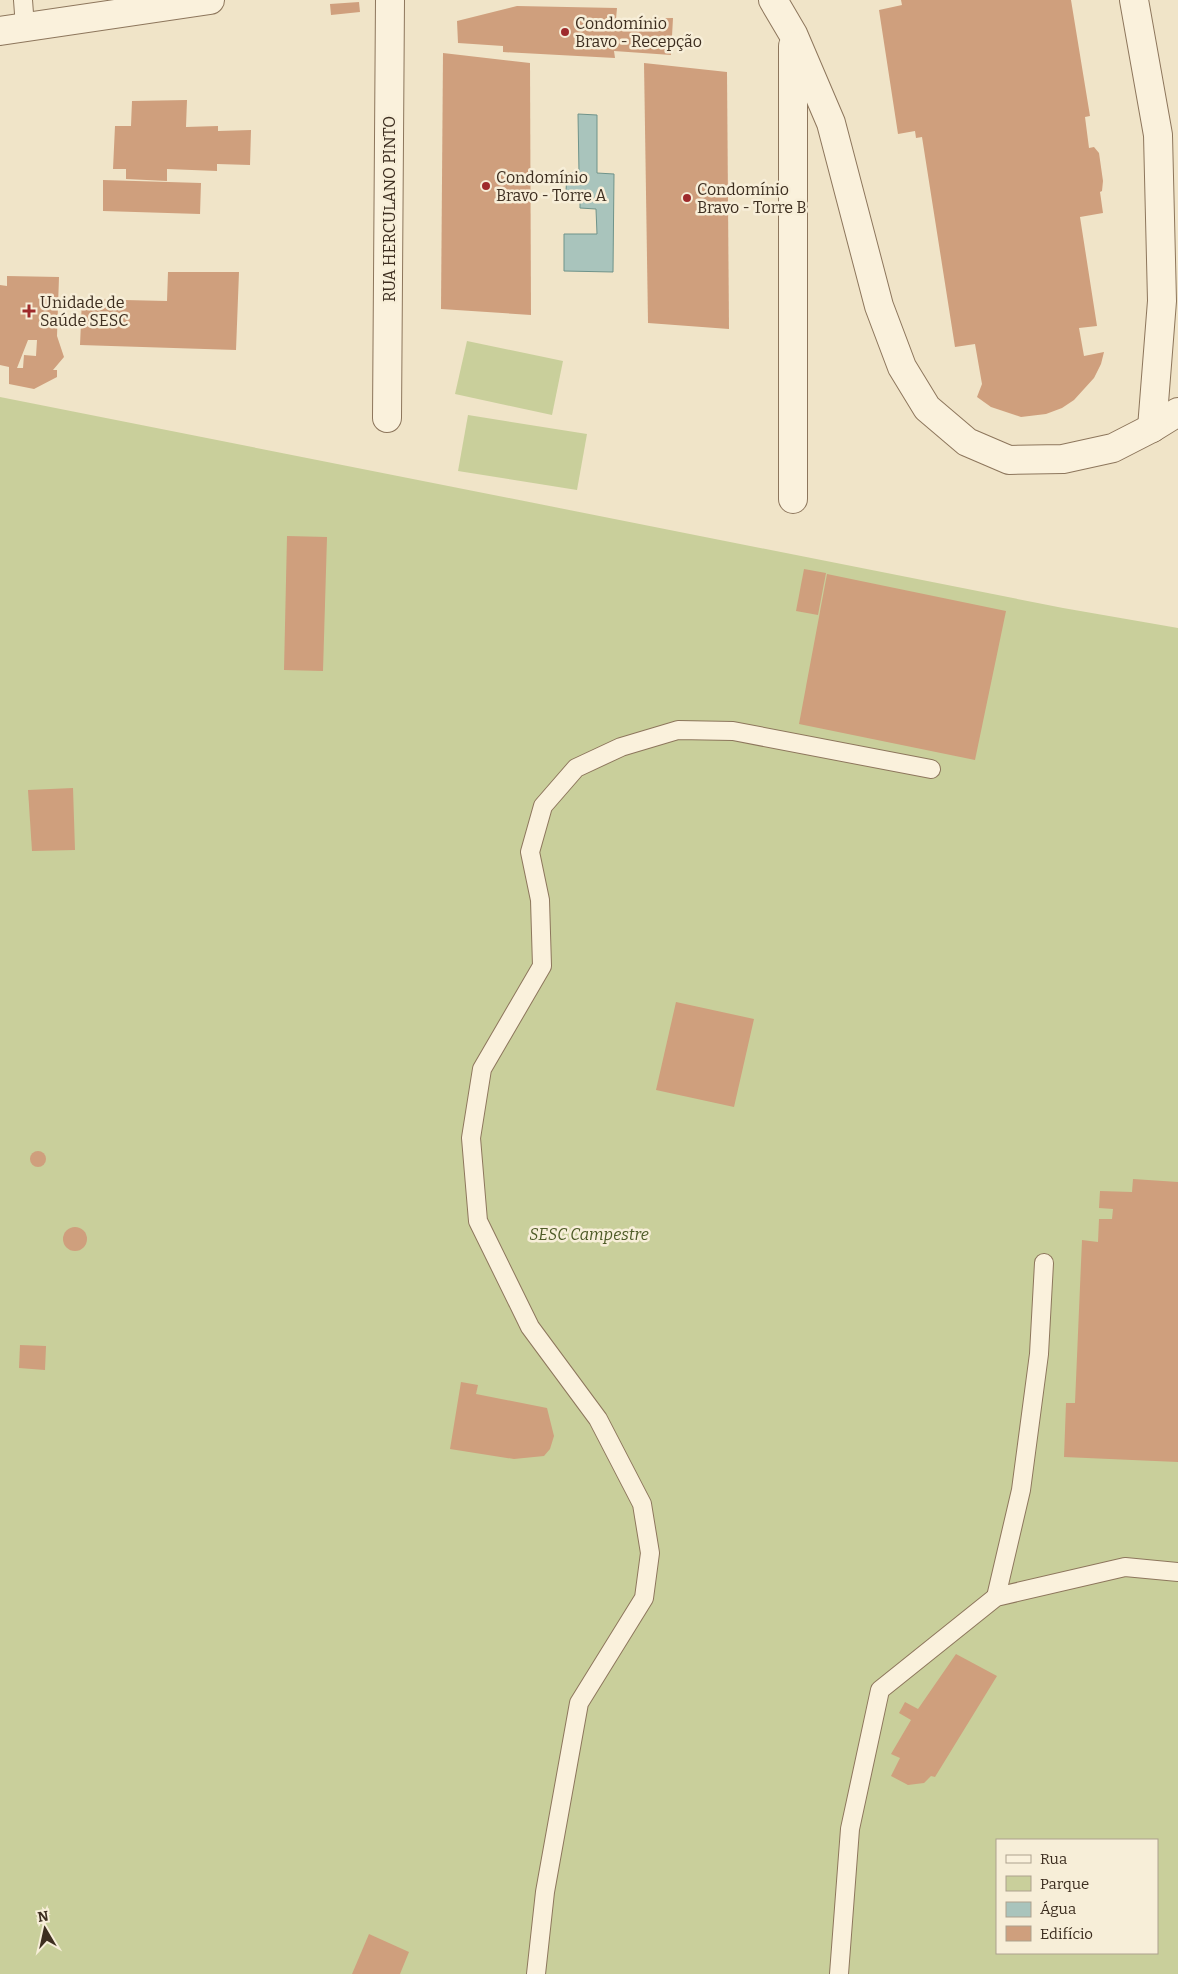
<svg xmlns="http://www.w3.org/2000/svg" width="1178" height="1974" viewBox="0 0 1178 1974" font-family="Bitter,serif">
  <rect width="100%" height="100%" fill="#f0e4c8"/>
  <g fill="#c9cf9b" fill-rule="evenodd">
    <polygon points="467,341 563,361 552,415 455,394"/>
    <path d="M0,397l1063,211 115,20v1346h-1178zM997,1840h160v113h-160z"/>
    <polygon points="468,415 587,434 577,490 458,471"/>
  </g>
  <polygon fill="#a9c4bc" stroke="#6f938a" points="578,114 597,115 597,173 614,174 613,272 564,271 564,234 597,234 596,209 580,208 580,191 566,191 567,173 579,173"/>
  <g fill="#cf9f7d" fill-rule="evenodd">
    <polygon points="901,0 1071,0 1090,116 1085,117 1089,148 1094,147 1099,153 1103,181 1102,191 1100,192 1103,213 1080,217 1097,326 1079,328 1084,356 1104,352 1101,364 1094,378 1074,400 1062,408 1046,414 1021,417 991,407 977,397 982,384 975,344 955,347 922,137 916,138 915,131 898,134 879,10 902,5"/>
    <polygon points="359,2 360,12 331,15 330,4"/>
    <polygon points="517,6 617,8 616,19 673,18 671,55 614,51 615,58 503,52 503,46 458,43 457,21"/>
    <polygon points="443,53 530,63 531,315 441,309"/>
    <polygon points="644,63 727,72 729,329 648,323"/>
    <polygon points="187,100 186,127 218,126 218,131 251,130 250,165 217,164 217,171 167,169 167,181 126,179 126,169 113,169 115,126 131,126 132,101"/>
    <polygon points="103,180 201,183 200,214 103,211"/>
    <polygon points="168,272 239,272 236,350 80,345 82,299 167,301"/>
    <path d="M7,276l52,1 -2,59 7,21 -11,13h4v7l-23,12 -25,-5v-17l-9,-2v-80l7,1zM28,340h9l-1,16 -12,-1 -1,13h-6z"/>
    <polygon points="287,536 327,537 323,671 284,670"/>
    <polygon points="804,569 826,573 818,615 796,611"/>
    <polygon points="827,574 1006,611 975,760 799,724"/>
    <polygon points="73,788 75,850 32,851 28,790"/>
    <polygon points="676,1002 754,1019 734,1107 656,1090"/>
    <circle cx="38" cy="1159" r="8"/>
    <polygon points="1133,1179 1178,1182 1178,1462 1064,1457 1066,1403 1075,1403 1082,1240 1098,1242 1099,1219 1112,1219 1113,1209 1099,1208 1100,1191 1132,1192"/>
    <circle cx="75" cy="1239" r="12"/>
    <polygon points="20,1345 46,1346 45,1370 19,1368"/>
    <polygon points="461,1382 478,1385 476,1394 547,1408 554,1436 550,1449 544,1456 514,1459 450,1449"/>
    <polygon points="956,1654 997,1676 935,1777 931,1776 924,1783 908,1785 891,1776 900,1758 891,1754 911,1720 899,1713 905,1702 918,1709"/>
    <polygon points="369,1934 409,1952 400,1974 352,1974"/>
  </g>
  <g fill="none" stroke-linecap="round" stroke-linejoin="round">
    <g stroke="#8d765c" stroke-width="20">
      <g id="lane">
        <polyline points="23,0 25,27"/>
        <polyline points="996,1597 1021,1490 1039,1354 1044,1263"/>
        <polyline points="536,1974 545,1892 579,1703 644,1598 650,1553 642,1504 598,1419 530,1327 478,1221 471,1138 482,1069 542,966 540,900 530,852 543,806 576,768 621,747 678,730 733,731 931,769"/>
        <polyline points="839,1974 850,1829 880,1690 996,1597 1125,1567 1178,1572"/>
      </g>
    </g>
    <g stroke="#8d765c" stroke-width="30">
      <g id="street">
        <polyline points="773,0 793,34 831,123 879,306 902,367 927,408 967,442 1009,460 1063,459 1113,448 1152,428 1178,412"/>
        <polyline points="1134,0 1158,135 1162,301 1152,428"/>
        <polyline points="0,31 210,0"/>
        <polyline points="387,418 390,0"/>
        <polyline points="793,499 793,46"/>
      </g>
    </g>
    <use href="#lane" stroke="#faf1dc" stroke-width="18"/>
    <use href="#street" stroke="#faf1dc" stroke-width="28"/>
  </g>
  <g fill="#9e2a2b" stroke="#f7eed8" stroke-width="2">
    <circle cx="565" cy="32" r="5"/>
    <circle cx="486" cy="186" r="5"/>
    <circle cx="687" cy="198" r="5"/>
    <path d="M26.5 303.5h5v5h5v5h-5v5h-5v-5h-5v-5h5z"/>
  </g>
  <g text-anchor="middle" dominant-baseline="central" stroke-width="5" stroke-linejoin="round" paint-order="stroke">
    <g font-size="16" fill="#3d2e20" stroke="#f7eed8" text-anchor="start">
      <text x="575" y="23">Condomínio<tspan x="575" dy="18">Bravo - Recepção</tspan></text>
      <text x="496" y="177">Condomínio<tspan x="496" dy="18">Bravo - Torre A</tspan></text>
      <text x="697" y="189">Condomínio<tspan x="697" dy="18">Bravo - Torre B</tspan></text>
      <text x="40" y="302">Unidade de<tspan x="40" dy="18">Saúde SESC</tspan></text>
    </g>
    <g font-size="16" fill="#3d2e20" stroke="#f7eed8">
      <text transform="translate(389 209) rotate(-90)">RUA HERCULANO PINTO</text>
    </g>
    <g font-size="16" font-style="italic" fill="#4d5a26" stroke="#f7eed8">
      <text x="589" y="1234">SESC Campestre</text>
    </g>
  </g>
  <rect x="996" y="1839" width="162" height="115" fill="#f7eed8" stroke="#ada18e"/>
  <rect x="1006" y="1855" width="25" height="8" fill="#faf1dc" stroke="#ada18e"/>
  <text x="1040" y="1864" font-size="15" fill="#3d2e20">Rua</text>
  <rect x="1006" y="1876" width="25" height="15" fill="#c9cf9b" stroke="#ada18e"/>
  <text x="1040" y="1889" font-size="15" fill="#3d2e20">Parque</text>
  <rect x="1006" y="1902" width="25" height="15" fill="#a9c4bc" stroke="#ada18e"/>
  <text x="1040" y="1914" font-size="15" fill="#3d2e20">Água</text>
  <rect x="1006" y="1926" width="25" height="15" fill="#cf9f7d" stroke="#ada18e"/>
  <text x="1040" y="1939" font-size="15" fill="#3d2e20">Edifício</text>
  <g transform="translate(45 1929) rotate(351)" stroke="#f7eed8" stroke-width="4" paint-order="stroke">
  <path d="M0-4L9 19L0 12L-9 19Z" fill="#3d2e20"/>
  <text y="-8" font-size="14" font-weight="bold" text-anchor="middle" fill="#3d2e20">N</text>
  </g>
</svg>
